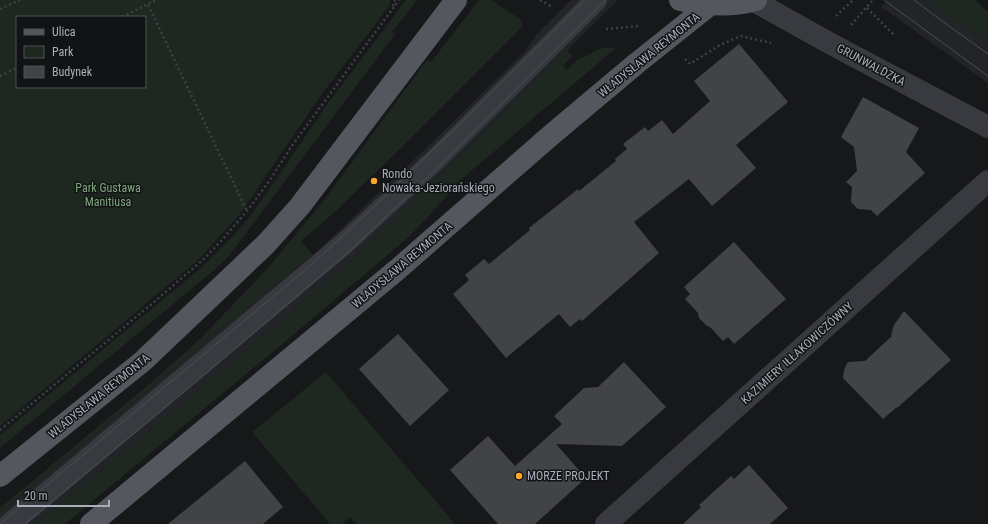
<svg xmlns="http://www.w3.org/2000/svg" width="988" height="524" viewBox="0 0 988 524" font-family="'Roboto Condensed',sans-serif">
  <rect width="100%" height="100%" fill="#17181a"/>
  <g fill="#232427">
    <polygon points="571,0 618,0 384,231 345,266 284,319 36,524 0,524 0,513 257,299 313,255 348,222 424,150 525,51 536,35"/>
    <polygon points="887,0 927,0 988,44 988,83 881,7"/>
  </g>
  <g fill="#1f2820" fill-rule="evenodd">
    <path d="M0,0h390v5l-69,90 -81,119 -43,47 -197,165zM17,17h128v70h-128z"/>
    <polygon points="406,0 417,0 392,32 395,34 256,220 228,257 220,265 0,448 0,435 202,267 234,235 251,215 279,175 328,103"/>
    <polygon points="479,0 491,0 520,19 523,26 411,138 337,210 301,241 313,255 257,299 0,513 0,508 152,382 201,338 267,269 325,199 427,60 431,62"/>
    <polygon points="927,0 975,0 988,12 988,44"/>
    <polygon points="602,48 616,48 457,183 458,186 449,194 410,236 292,336 65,524 36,524 284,319 345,266 384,231 432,183 567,50 572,56 563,66 567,70 576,61"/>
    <polygon points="326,372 455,524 357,524 350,517 342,524 330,524 252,432"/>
  </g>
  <g fill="#414347">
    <polygon points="739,44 788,102 736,145 756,168 712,206 689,179 634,222 659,253 582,321 580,319 570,327 559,314 506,358 453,294 469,280 465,275 484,259 489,264 530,230 529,228 578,189 579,191 616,161 615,159 627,149 623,144 645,127 648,131 662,120 673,134 710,101 694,81"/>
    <polygon points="863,97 919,128 906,152 925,173 877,216 871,210 858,209 851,202 852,187 846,182 857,171 854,147 841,137"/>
    <polygon points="734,242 786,299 734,344 728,337 723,341 711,328 706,325 699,318 698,313 685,299 690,294 684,287"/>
    <polygon points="904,311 951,360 897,408 897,407 883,419 843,378 844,370 848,362 865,361 892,336 891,335 894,325"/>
    <polygon points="398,334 449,390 410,426 359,369"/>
    <polygon points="624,362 666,407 622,446 556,444 586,478 535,524 498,524 450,470 488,436 515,466 562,424 554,416 584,388 598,387"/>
    <polygon points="245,461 283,507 263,524 168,524"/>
    <polygon points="749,465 788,508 770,524 683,524 701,507 699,505 731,476 734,479"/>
  </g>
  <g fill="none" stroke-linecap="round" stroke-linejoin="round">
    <g stroke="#3e4146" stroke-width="2.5" stroke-dasharray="2 3" stroke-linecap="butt">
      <polyline points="540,0 552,7"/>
      <polyline points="148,5 247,211"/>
      <polyline points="393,6 395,0"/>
      <polyline points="867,8 894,35"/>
      <polyline points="0,9 20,0"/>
      <polyline points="836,16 853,0"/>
      <polyline points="122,17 156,0"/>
      <polyline points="851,25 872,1"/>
      <polyline points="606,29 639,26"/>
      <polyline points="685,59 690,64 720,45 741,36 771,43"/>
      <polyline points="0,76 17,68"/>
      <polyline points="0,430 154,302 205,258 222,240 247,211 270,180 291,147 399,0"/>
    </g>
    <g stroke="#383a3f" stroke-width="22">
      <polyline points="754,1 833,45 988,127"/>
      <polyline points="10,524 345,243 434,161 596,0"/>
      <polyline points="606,524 988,181"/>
    </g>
    <g stroke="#54575e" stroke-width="22">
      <path d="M680,0c25,5 52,7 76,0"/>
      <polyline points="0,476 143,361 266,244 300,206 456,0"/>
      <polyline points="91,524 398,269 550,136 637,63 711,4"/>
    </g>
    <g stroke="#4b4e54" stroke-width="1">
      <polyline points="884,0 988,76"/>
      <polyline points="914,0 938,18 988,54"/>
      <path d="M0,524l311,-259c94,-85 184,-176 274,-265"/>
      <polyline points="25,524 190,387 351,250 435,170 606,0"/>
    </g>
  </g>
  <g fill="#fea82b" stroke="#121315" stroke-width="1.5">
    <circle cx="374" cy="181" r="4"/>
    <circle cx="519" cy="476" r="4"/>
  </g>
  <g text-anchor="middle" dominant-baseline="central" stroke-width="3" stroke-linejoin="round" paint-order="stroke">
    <g font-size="12" fill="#a9afba" stroke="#121315">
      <text transform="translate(649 55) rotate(-39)">WŁADYSŁAWA REYMONTA</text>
      <text transform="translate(871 65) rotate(28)">GRUNWALDZKA</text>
      <text transform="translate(402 265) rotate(-40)">WŁADYSŁAWA REYMONTA</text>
      <text transform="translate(797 353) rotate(-42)">KAZIMIERY IŁŁAKOWICZÓWNY</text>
      <text transform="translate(99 396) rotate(-39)">WŁADYSŁAWA REYMONTA</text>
    </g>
    <g font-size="12" fill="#a9afba" stroke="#121315" text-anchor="start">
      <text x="382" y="174">Rondo<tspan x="382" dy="14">Nowaka-Jeziorańskiego</tspan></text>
      <text x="527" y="476">MORZE PROJEKT</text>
    </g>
    <g font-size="12" fill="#7fa77f" stroke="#121315">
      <text x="108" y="188">Park Gustawa<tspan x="108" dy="14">Manitiusa</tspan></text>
    </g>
  </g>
  <rect x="16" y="16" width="130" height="72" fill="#121315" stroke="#4e5157"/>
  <rect x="24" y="29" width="20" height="6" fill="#54575e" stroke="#4e5157"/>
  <text x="52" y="36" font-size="12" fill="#a9afba">Ulica</text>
  <rect x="24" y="46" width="20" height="12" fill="#1f2820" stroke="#4e5157"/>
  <text x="52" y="56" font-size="12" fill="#a9afba">Park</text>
  <rect x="24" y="66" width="20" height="12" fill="#414347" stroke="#4e5157"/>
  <text x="52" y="76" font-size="12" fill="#a9afba">Budynek</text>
  <path d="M18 500v6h91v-6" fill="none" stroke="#a9afba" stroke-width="2"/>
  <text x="24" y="500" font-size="12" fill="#a9afba" stroke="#121315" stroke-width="3" paint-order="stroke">20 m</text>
</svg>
